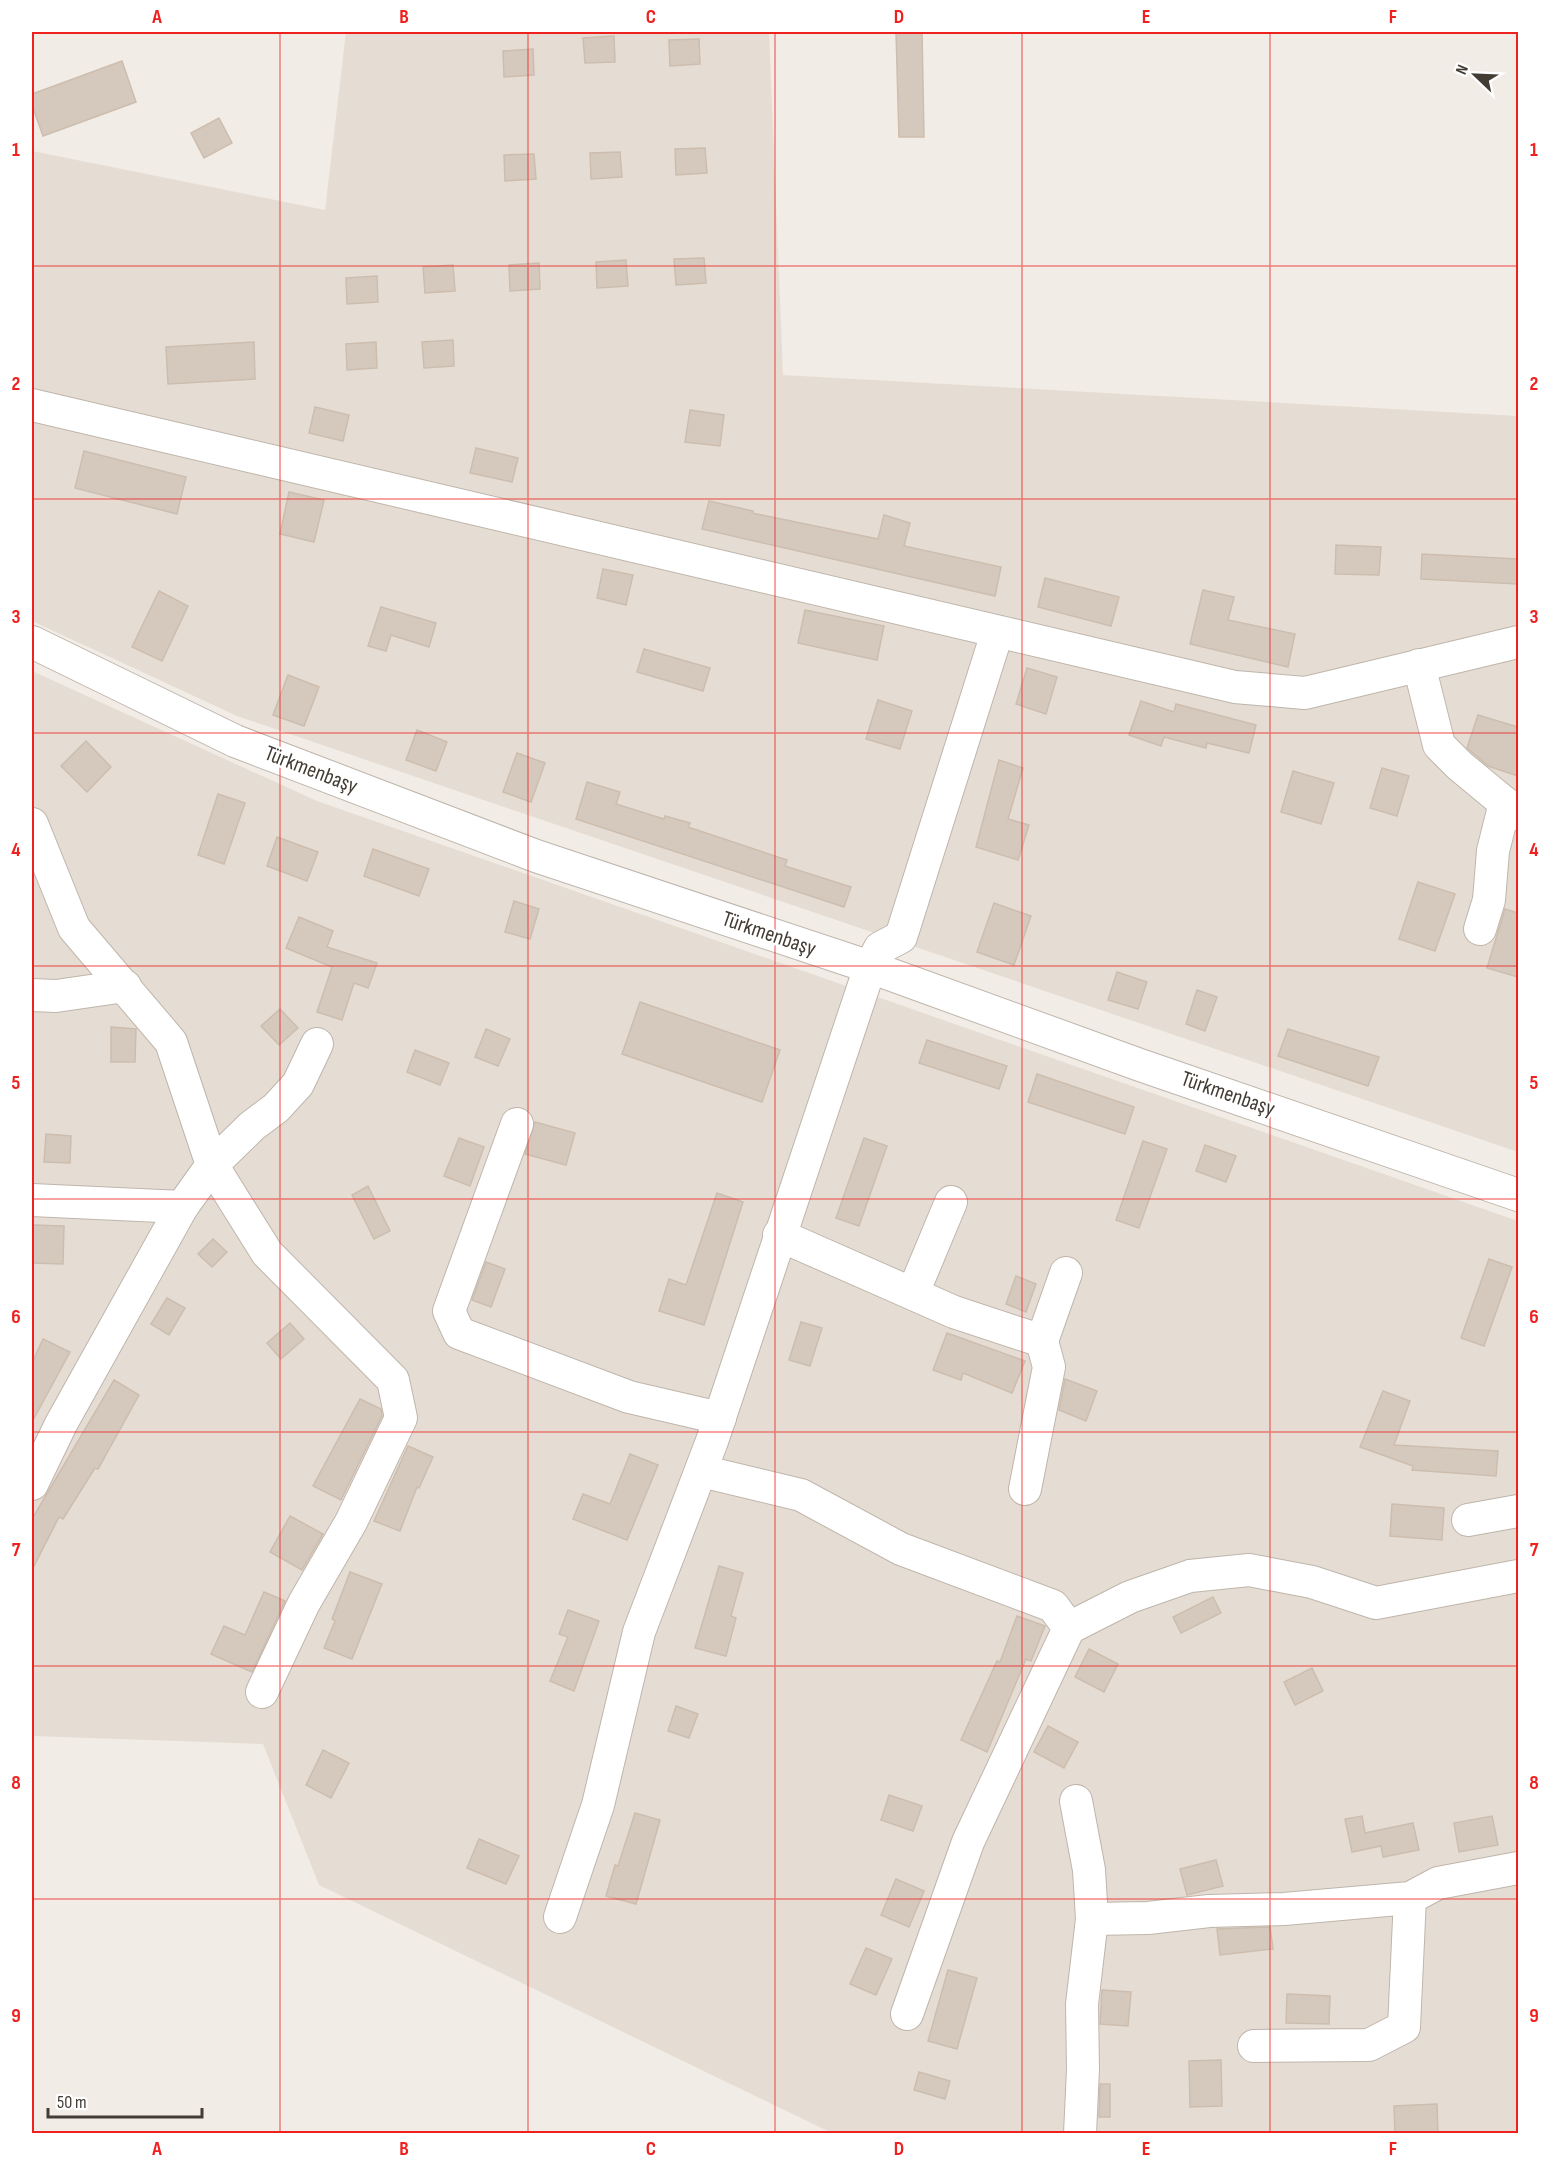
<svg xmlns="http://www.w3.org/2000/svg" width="1550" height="2165" viewBox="0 0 1550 2165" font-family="'Sofia Sans Condensed',sans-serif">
  <rect width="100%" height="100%" fill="#f1ece5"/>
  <g fill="#e5ddd3">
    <polygon points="346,32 769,32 783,375 1518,416 1518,1152 237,716 32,621 32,151 325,210"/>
    <polygon points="32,671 317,801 1518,1221 1518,2133 832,2133 319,1885 263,1744 32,1736"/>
  </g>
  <g fill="#d5c9be" stroke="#cdbdae" stroke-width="1.5">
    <polygon points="896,32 922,32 924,137 899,137"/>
    <polygon points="614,36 615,62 585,63 583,38"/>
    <polygon points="699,39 700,64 670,66 669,40"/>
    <polygon points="533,49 534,75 504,77 503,51"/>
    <polygon points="122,61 136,102 43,136 32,105 32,94"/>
    <polygon points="219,118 232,143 204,158 191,133"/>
    <polygon points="705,148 707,173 676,175 675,149"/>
    <polygon points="620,152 622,177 591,179 590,153"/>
    <polygon points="534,154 536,179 505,181 504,155"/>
    <polygon points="704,258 706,283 676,285 674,259"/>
    <polygon points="626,260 628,286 597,288 596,262"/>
    <polygon points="539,263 540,289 510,291 509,265"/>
    <polygon points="453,265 455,291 425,293 423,267"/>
    <polygon points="377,276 378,302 347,304 346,278"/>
    <polygon points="453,340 454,366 424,368 422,342"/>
    <polygon points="254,342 255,379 168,384 166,347"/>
    <polygon points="376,342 377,368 347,370 346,344"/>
    <polygon points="315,407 349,415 343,441 309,433"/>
    <polygon points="690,410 724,415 720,446 685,442"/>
    <polygon points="476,448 518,458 512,482 470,473"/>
    <polygon points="84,451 186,477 177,514 75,488"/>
    <polygon points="289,492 324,500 314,542 280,534"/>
    <polygon points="709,501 753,511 752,513 878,539 884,515 910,523 904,546 1001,567 995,596 702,529"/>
    <polygon points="1336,545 1381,547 1379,575 1335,574"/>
    <polygon points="1422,554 1518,559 1518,584 1421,579"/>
    <polygon points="603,569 633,575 626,605 597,598"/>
    <polygon points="1045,578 1119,597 1111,626 1038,607"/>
    <polygon points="1203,590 1234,597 1228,620 1295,634 1288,667 1190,644"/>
    <polygon points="159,591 188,606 162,661 132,647"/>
    <polygon points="381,607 436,623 429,647 391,635 386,651 368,646"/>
    <polygon points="805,610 884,626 877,660 798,643"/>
    <polygon points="644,649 710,668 703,691 637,672"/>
    <polygon points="1027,668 1057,677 1046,714 1016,704"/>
    <polygon points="288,675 319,687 304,726 273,715"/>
    <polygon points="878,700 912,711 900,749 866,739"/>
    <polygon points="1141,701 1174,712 1176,704 1256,725 1249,753 1207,743 1206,748 1164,737 1161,746 1129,735"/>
    <polygon points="1478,715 1518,727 1518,776 1488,766 1467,748"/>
    <polygon points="417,730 447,742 436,771 406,760"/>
    <polygon points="86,741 111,767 87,792 61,766"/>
    <polygon points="517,753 545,763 531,802 503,792"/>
    <polygon points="999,760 1023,768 1008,819 1029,825 1018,860 976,847"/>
    <polygon points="1382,768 1409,776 1397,816 1370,808"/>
    <polygon points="1293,771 1334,783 1321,824 1281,812"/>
    <polygon points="587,782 620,792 616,804 664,819 665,816 690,823 688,827 787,860 785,866 851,887 844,907 576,819"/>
    <polygon points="218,794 245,803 224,864 198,855"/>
    <polygon points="277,837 318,852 307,881 267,866"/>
    <polygon points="373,849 429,869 419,896 364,876"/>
    <polygon points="1418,882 1455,894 1435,951 1399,939"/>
    <polygon points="514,901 539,909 530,939 505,932"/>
    <polygon points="994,903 1031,916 1014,965 977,952"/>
    <polygon points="1505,909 1518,913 1518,977 1487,968"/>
    <polygon points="299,917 333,931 327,947 377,963 368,988 354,983 342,1020 317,1012 332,967 286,948"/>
    <polygon points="1117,972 1147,982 1138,1009 1108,1000"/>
    <polygon points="1197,990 1217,997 1205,1031 1186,1024"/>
    <polygon points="640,1002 780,1050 762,1102 622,1054"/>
    <polygon points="280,1009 298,1028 279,1045 261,1026"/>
    <polygon points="111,1027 136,1029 135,1062 111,1062"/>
    <polygon points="486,1029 510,1039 498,1066 475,1057"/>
    <polygon points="1288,1029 1379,1057 1368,1086 1278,1056"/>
    <polygon points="927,1040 1007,1066 999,1089 919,1063"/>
    <polygon points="415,1050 449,1063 440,1085 407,1072"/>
    <polygon points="1037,1074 1134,1107 1125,1134 1028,1102"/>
    <polygon points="535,1122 575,1133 566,1165 525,1154"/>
    <polygon points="46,1134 71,1136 70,1163 44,1162"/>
    <polygon points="459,1138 484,1147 470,1186 444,1176"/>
    <polygon points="864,1138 887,1146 859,1226 836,1218"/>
    <polygon points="1143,1141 1167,1149 1139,1228 1116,1220"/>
    <polygon points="1205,1145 1236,1156 1226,1182 1196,1171"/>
    <polygon points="368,1186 390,1231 374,1239 352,1195"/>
    <polygon points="717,1193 743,1202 704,1325 659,1311 669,1279 686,1285"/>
    <polygon points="32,1225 64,1226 63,1264 32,1263"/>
    <polygon points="213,1239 227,1252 212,1267 198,1254"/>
    <polygon points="1489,1259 1512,1267 1484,1346 1461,1338"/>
    <polygon points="486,1262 505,1269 491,1307 472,1300"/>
    <polygon points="1016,1276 1036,1284 1026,1312 1006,1304"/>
    <polygon points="167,1298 185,1308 169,1335 151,1324"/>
    <polygon points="801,1322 822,1328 810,1366 789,1360"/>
    <polygon points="290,1323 304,1339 281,1359 267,1343"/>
    <polygon points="947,1333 1025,1361 1012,1393 963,1373 961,1380 933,1370"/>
    <polygon points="43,1339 70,1352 32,1422 32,1363"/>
    <polygon points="1065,1379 1097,1391 1086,1421 1059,1410"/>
    <polygon points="114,1380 139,1395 98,1469 95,1468 63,1519 59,1517 32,1570 32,1519"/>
    <polygon points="1383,1391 1410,1401 1394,1445 1498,1451 1496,1476 1412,1470 1413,1466 1360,1447"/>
    <polygon points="360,1399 381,1409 382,1416 341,1500 313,1486"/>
    <polygon points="408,1446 433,1457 419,1488 417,1487 400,1531 374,1521"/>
    <polygon points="630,1454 658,1465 627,1540 573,1519 583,1494 610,1504"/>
    <polygon points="1392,1504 1444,1508 1442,1540 1390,1536"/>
    <polygon points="290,1516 323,1534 302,1570 270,1552"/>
    <polygon points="719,1566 743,1573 731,1616 736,1618 726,1656 695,1648"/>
    <polygon points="350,1572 382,1584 352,1659 324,1648 335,1621 332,1619"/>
    <polygon points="264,1592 285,1601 252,1672 211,1654 224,1626 245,1635"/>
    <polygon points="1213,1597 1221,1613 1181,1633 1173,1617"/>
    <polygon points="568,1610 599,1621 574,1691 550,1681 568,1637 559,1634"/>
    <polygon points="1017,1616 1045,1626 1031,1661 1026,1659 987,1752 961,1740 997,1661 1000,1662"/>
    <polygon points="1089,1649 1118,1664 1104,1692 1075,1677"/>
    <polygon points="1312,1668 1323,1691 1295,1705 1284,1682"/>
    <polygon points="676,1706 698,1714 689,1738 668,1731"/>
    <polygon points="1048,1726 1078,1742 1064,1768 1034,1752"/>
    <polygon points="323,1750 349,1763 331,1798 306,1785"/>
    <polygon points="889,1795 922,1806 913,1831 881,1820"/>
    <polygon points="635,1813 660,1820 636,1904 606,1896 615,1865 618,1866"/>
    <polygon points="1362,1816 1365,1833 1413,1823 1419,1850 1383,1857 1381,1846 1352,1852 1345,1819"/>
    <polygon points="1492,1816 1498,1845 1459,1852 1454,1823"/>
    <polygon points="479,1839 519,1856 506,1884 467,1868"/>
    <polygon points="1216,1860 1223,1886 1187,1895 1180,1869"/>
    <polygon points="896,1879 924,1891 909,1927 881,1915"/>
    <polygon points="1270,1927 1273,1949 1220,1955 1217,1929"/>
    <polygon points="866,1948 892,1959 876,1995 850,1984"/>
    <polygon points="948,1970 977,1978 957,2049 928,2041"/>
    <polygon points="1102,1990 1131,1992 1128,2026 1100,2024"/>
    <polygon points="1287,1994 1330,1996 1329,2024 1286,2023"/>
    <polygon points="1221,2060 1222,2106 1190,2107 1189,2061"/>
    <polygon points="919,2072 950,2081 945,2099 914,2090"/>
    <polygon points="1100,2084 1110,2084 1110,2117 1099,2117"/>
    <polygon points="1437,2104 1438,2133 1395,2133 1394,2106"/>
  </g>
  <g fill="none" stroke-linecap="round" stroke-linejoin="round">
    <g stroke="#bfb5ab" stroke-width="34">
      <g id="minor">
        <polyline points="32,405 1235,687 1305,693 1518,642"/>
        <polyline points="32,642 235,741 536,856 870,967 1140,1065 1518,1195"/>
        <polyline points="1419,665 1439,745 1460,766 1518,814"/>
        <polyline points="32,824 74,928 171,1042 212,1165 267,1253 393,1380 401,1418 351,1522 304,1603 262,1692"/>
        <polyline points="1480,929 1489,900 1493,851 1505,803"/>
        <polyline points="32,995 56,996 125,986"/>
        <polyline points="517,1124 449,1311 459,1333 629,1397 720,1418"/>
        <polyline points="32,1200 182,1207"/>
        <polyline points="779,1235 954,1312 1042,1341 1066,1273"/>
        <polyline points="913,1293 951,1202"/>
        <polyline points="701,1471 801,1495 901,1549 1053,1606 1069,1628 968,1842 907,2014"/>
        <polyline points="32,1484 61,1424 182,1207 212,1165 252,1126 276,1108 298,1084 317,1044"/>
        <polyline points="1025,1489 1049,1367 1042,1341"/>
        <polyline points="1468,1520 1518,1511"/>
        <polyline points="1069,1628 1130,1597 1190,1576 1249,1570 1312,1582 1376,1603 1518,1576"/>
        <polyline points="1076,1801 1089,1870 1092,1919 1082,2004 1083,2069 1080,2134"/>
        <polyline points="560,1917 598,1805 639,1632 712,1441 870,967 880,948 901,937 997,633"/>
        <polyline points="1092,1919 1148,1918 1209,1911 1284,1909 1410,1898 1438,1883 1518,1868"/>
        <polyline points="1254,2046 1369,2045 1404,2027 1410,1898"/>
      </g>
    </g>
    <use href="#minor" stroke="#fff" stroke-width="32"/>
  </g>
  <path fill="none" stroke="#ee211f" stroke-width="1.5" stroke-opacity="0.55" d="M280,32v2102M528,32v2102M775,32v2102M1022,32v2102M1270,32v2102M32,266h1486M32,499h1486M32,733h1486M32,966h1486M32,1199h1486M32,1432h1486M32,1666h1486M32,1899h1486"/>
  <g text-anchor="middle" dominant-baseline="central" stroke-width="5" stroke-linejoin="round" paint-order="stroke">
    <g font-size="22" fill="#433c35" stroke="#fff">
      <text transform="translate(311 770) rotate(21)">Türkmenbaşy</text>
      <text transform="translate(769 934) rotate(19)">Türkmenbaşy</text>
      <text transform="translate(1228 1094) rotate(19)">Türkmenbaşy</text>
    </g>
  </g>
  <rect width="1550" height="2165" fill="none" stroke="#ffffff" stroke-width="66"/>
  <g transform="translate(1475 75) rotate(293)" stroke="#ffffff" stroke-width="4.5" paint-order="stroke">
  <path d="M0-4.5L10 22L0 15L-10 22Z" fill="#433c35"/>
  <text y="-9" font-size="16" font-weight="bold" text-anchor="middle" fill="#433c35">N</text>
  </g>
  <path d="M48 2108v9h154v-9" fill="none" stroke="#433c35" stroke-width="3"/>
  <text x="57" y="2108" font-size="18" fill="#433c35" stroke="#ffffff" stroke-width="4.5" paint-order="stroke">50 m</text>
  <rect x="33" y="33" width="1484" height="2099" fill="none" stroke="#ee211f" stroke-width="2"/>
  <g font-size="20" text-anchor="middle" font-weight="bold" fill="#ee211f">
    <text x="157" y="23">A</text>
    <text x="404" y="23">B</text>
    <text x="651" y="23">C</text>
    <text x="899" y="23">D</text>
    <text x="1146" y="23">E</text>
    <text x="1393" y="23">F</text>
    <text x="16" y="156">1</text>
    <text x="1534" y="156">1</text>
    <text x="16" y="390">2</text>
    <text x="1534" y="390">2</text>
    <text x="16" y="623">3</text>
    <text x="1534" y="623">3</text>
    <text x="16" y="856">4</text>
    <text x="1534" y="856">4</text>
    <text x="16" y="1089">5</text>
    <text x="1534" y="1089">5</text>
    <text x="16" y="1323">6</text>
    <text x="1534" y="1323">6</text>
    <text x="16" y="1556">7</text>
    <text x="1534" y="1556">7</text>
    <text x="16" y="1789">8</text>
    <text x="1534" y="1789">8</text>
    <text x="16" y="2022">9</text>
    <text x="1534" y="2022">9</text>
    <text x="157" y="2155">A</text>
    <text x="404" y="2155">B</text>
    <text x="651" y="2155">C</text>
    <text x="899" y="2155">D</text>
    <text x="1146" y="2155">E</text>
    <text x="1393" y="2155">F</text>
  </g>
</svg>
